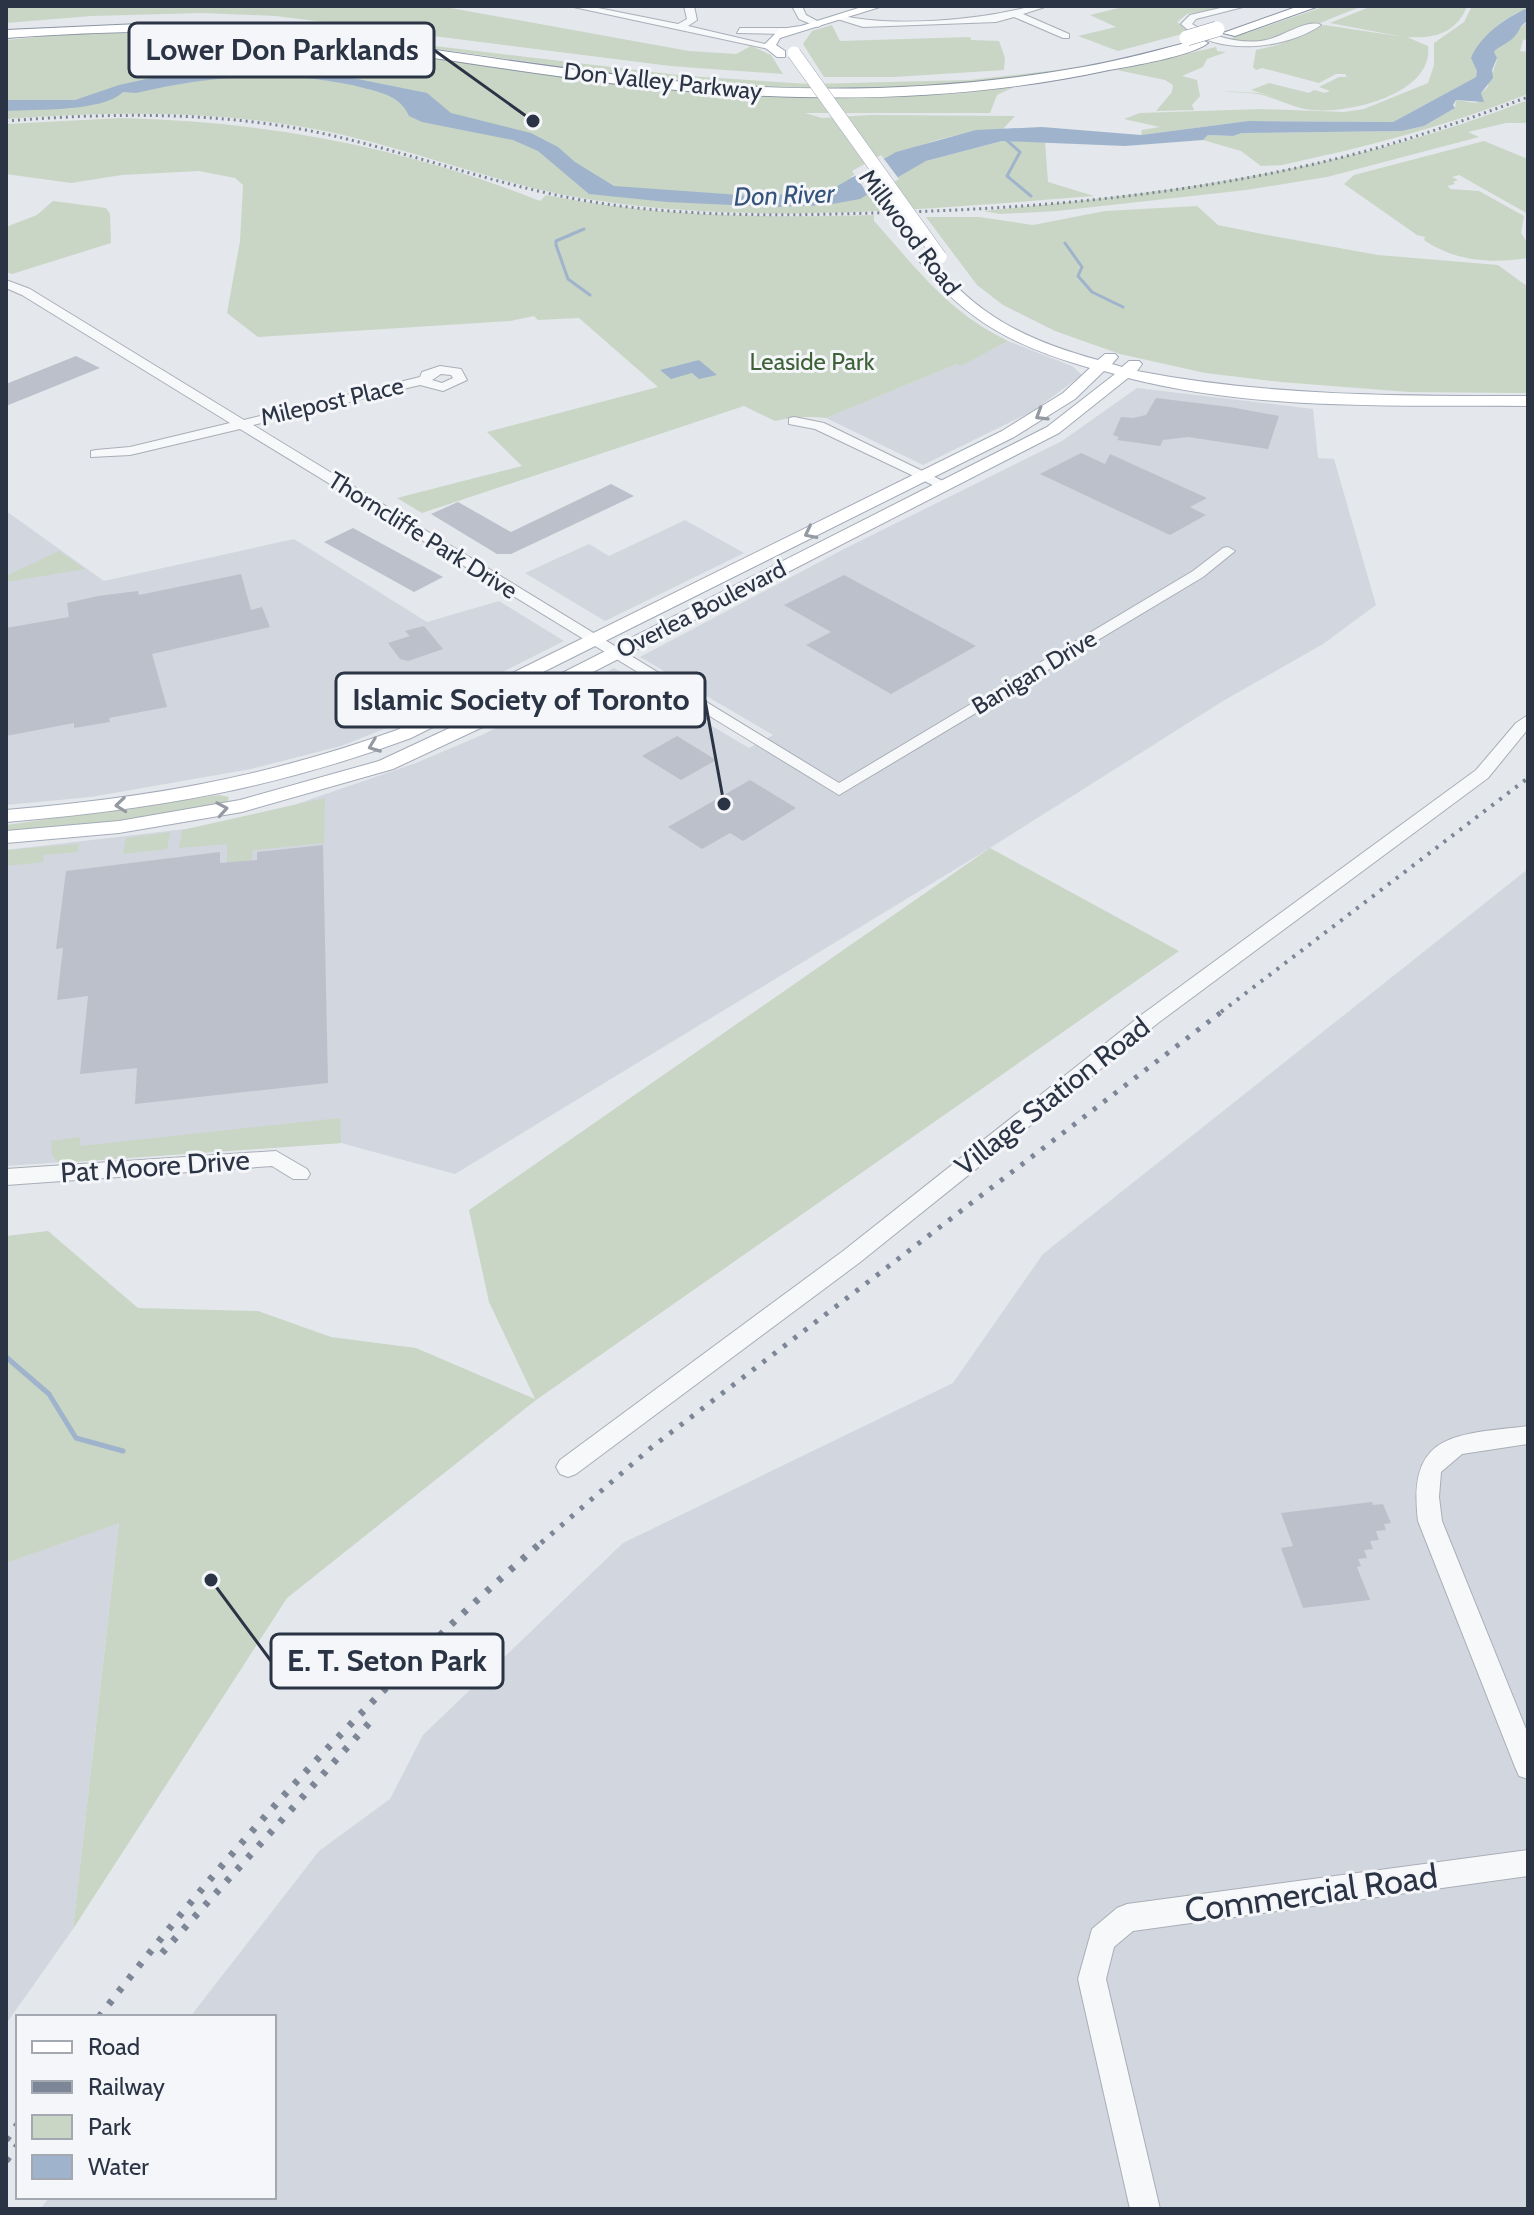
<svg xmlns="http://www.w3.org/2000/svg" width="1534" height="2215" viewBox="0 0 1534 2215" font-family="Cabin,sans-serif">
  <rect width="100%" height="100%" fill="#e4e7ec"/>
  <g fill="#d2d6de">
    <polygon points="1008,341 1072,366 1082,375 1033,411 923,465 826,418 957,364 961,365"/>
    <polygon points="1137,388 1313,409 1318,458 1334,459 1376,605 1323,644 1223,701 990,848 455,1174 341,1143 6,1166 6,850 194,828 294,805 416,763 482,735 614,668 749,748 773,735 640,657 844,549 1062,441"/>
    <polygon points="6,511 104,581 294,539 427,622 499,601 564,641 407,720 341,746 251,769 91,797 6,805"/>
    <polygon points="685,520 744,553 605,621 525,573 589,544 609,556"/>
    <polygon points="1528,869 1528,2209 40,2209 50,2197 274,2197 274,2017 190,2017 319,1851 390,1799 423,1735 623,1543 953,1383 1043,1254"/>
    <polygon points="119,1522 73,1929 6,2024 6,1563"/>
  </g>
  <g fill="#c9d6c5">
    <polygon points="29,6 440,6 689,51 736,54 751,46 771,55 783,74 670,66 276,16 202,13 91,16 6,23 6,8"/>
    <polygon points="1127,6 1232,6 1187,14 1177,22 1190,32 1118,51 1078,36 1116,27 1090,15"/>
    <path d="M1326,6h37c-43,15 -88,43 -134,33z"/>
    <path d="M1372,6h95c-10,27 -33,33 -60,31l21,9c6,47 -77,68 -116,64 -18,-2 -36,-12 -54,-16 -12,-2 -25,-1 -37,-3l38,2 19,5 -27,-8 18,-7 40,10 5,-3 11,3 5,-2 -11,-4 20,-10h8l-2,-3h-9l-17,9 -57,-15 -6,2 -3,-3 3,-17 22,-5 46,-20 80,12 -74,-14z"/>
    <path d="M1472,6l56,2c-38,16 -44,30 -52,69l-83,45 -145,-1 -107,14 1,-5 18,-3 -36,-8 16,-6 121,-4 83,3 20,-3 64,-26 6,-18v-22l30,-21z"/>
    <path d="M1528,21v18l-5,1 -3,11 8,1v42c-80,32 -162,53 -246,71l-21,1 -20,-15 -38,-11 5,-5 25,1 9,-3 160,-2 22,-5 31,-18 1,-8 20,3 6,-6 -1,-4 6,-5 10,-28 -3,-8z"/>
    <polygon points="832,25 840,41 970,37 971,40 999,41 1005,58 1004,70 894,77 824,77 803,44 812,31"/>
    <path d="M162,32l138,8 409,53 130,4 112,-3 63,-7 -17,8 -7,18h-185l17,5 49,-3 144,1 -12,13c-56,3 -105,22 -153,48h46l30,-16 76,-20 43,1 3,40 46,14c-164,13 -330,29 -494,5 -94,-13 -182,-51 -275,-70 -105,-21 -213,-20 -319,-12v-79l65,-6z"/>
    <polygon points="325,33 687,76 809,84 970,80 1102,65 1034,76 926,86 838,89 737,86 608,73"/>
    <polygon points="1216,47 1217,51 1226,52 1207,59 1203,67 1182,76 1197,80 1200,96 1192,105 1194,110 1156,111 1172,92 1173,85 1165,80 1117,70"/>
    <path d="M1528,100v23h-22l-38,9 11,5 -152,40 -81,13 -189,21 -57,3 -17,-3c185,-18 371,-42 545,-111z"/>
    <path d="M121,118c143,3 285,29 419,83l6,-6c108,22 218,23 328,20v6c45,50 73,90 134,120l-47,25 -4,-2 -131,54c-17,-2 -35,-1 -51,3l-31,-15 -322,107 -25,-15 125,-32 -35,-34 171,-45 -79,-69 -41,2 -4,-4 -24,5 -252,16 -31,-24 13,-72 3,-56 -8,-7 -36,-7 -77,4 -51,8 -65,-9v-50z"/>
    <path d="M1484,141l44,18v55l-69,-39 -7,2 6,3 -5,2 2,2 -8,2 4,3 28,2 45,25 -3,17 7,11v14c-36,6 -74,3 -104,-18l1,-3 -8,-2 -73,-51 10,-9z"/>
    <polygon points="53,201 106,208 110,214 111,243 12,274 6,272 6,227 37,215"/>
    <polygon points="1197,206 1218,225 1262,234 1378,255 1498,265 1528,287 1528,393 1409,392 1281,382 1205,373 1120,354 1055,331 1003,305 977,285 926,217 979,217 1033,225 1105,211"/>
    <polygon points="59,551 85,569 6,582 6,576"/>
    <polygon points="219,795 229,797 227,803 158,818 6,834 6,825"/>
    <polygon points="325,798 324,843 253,850 252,860 227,863 227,844 179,848 182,830"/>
    <polygon points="170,832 167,849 123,854 126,838"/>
    <polygon points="79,844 78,852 44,855 43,862 6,866 6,850"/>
    <polygon points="990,848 1179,951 536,1400 287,1598 73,1929 119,1523 6,1563 6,1236 48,1231 138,1308 258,1311 331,1337 416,1348 535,1399 489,1302 469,1210"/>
    <polygon points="340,1118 341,1143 59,1163 52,1155 51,1141 80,1137 80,1146"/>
  </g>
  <g fill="#9fb4cc">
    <path d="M1528,8v13c-9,5 -7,8 -13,15 -4,6 -15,9 -21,16l3,6 -5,12 1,8 -12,15 3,9 -28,-2 -3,5 2,3 -31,18 -22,5 -160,2 -9,3 -25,-1 -5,5 -78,6 -123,-5 -76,20 -66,38 -33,6 -52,2 -108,-5 -78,-8 -51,-43 -25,-11 -91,-18 -13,-6c-8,-19 -26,-23 -45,-28 -76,-19 -152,-13 -228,5l-13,-1c-20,20 -86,17 -117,19v-11h69l44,-15 68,-15 55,-3 86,6 99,20 24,20 80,20 27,14 17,15 39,24 140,10 73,-4 69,-40 80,-22 66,-3 99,8 107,-14 145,1 83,-45 1,-6 -6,-13c9,-22 35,-41 57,-50z"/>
    <polygon points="699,360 717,375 699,379 692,373 671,379 660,370"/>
  </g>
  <polygon fill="#e4e7ec" points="881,155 899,179 870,197 852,171"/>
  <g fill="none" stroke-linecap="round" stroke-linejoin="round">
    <g stroke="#9fb4cc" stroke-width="3">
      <polyline points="1003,137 1020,152 1007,176 1031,196"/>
      <polyline points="584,229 556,241 556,245 568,279 590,295"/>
      <polyline points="1065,243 1082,267 1078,276 1092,292 1123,307"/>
    </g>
    <polyline stroke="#9fb4cc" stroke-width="5" points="6,1357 49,1394 76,1438 123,1451"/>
  </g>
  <g fill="#bbc0ca">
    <polygon points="76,356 100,368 6,406 6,384"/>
    <polygon points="1156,398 1230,407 1279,416 1268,449 1188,437 1163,440 1160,446 1117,440 1119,437 1113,435 1121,417 1133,418 1146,415"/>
    <polygon points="1081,453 1105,464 1110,454 1207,498 1190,507 1206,515 1170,535 1040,474"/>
    <polygon points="611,484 634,496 511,554 497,554 431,514 458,502 511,532"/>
    <polygon points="353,528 443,577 414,592 324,542"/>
    <polygon points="241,574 251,610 262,607 270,627 152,654 167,707 109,718 110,722 74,728 74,723 6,736 6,628 69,617 67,603 98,596 138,591 139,595"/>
    <polygon points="844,575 976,646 891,694 806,645 831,632 784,605"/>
    <polygon points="424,626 443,649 408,661 400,659 388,643 410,636 405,631"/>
    <polygon points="677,736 716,760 681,780 642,756"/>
    <polygon points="750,780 796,808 743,841 730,833 702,849 668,827"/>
    <polygon points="323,845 328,1083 135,1104 137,1068 80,1074 88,996 57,1000 63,948 56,949 66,871 220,852 220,863 257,860 257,852"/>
    <polygon points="1372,1502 1373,1505 1383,1504 1391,1523 1384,1524 1386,1530 1376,1531 1379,1540 1370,1541 1373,1549 1364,1550 1367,1558 1358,1559 1361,1566 1357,1567 1370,1600 1303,1608 1281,1548 1293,1546 1281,1513"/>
  </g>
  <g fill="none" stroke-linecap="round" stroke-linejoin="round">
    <g stroke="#a9aeb7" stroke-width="2">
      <g id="minor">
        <polygon points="569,6 588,6 678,24 687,19 684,6 694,6 697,20 688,26 774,46 769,49"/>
        <polygon points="792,6 802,6 806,15 823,24 818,27 799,19"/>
        <path d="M1032,6h16l-25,8 46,20v4h-6l-49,-21 -18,5 -133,5 -29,-9 5,-3c52,13 143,5 193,-9z"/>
        <path d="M1229,6h18l-51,13 -4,5c21,13 50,21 74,16 16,-3 42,-22 55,-15 -36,25 -106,32 -140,-1l9,-9z"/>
        <polygon points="740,28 784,28 789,31 784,34 737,33"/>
        <path d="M6,280l24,9 214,131 176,-43 2,-5 18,-6 21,3 6,11 -24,11 -23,-6 -167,40 586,358 354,-212 30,-23 5,-1 7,4 -32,26 -364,218 -599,-366 -110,26 -39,2v-6l5,-1 34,-3 100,-24 -208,-128 -16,-7zM441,374l10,1 2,3 -11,5 -10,-3z"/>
        <polygon points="794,417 824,423 953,486 941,489 815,429 789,424 789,418"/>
        <polygon points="1528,715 1528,729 1488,778 1158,1023 859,1263 576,1474 568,1477 560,1474 556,1467 560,1460 843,1251 1144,1013 1476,770 1516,723"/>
        <polygon points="276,1151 307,1169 310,1174 307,1179 293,1179 272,1166 6,1185 6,1169"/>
        <path d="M1528,1426v18l-66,10 -21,18 -2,25 3,24 86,213v45l-9,-3 -4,-9 -97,-246c-11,-90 39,-86 110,-95z"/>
        <polygon points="1528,1850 1528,1876 1133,1931 1114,1947 1106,1979 1160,2209 1130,2209 1078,1979 1092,1929 1117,1908 1127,1904"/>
      </g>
    </g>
    <g stroke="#a3abb8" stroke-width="2">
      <g id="major">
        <polygon points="865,6 883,6 780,38 776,45 785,51 785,57 777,57 763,46 780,29 801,26"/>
        <path d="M925,255l5,1c44,59 98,85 168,104l7,-6h10l3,3 -6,7 10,3 7,-6h10l3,3 -5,7c129,25 259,25 391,25v10c-133,-1 -270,5 -400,-28l-69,55 -544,279 -122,57 -151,43 -123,21 -113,10v-12l113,-10 121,-21 139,-39 122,-57 546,-277 68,-53 -11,-3 -29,28 -61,38 -603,301c-137,51 -260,72 -405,84v-12c140,-12 258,-32 391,-80l605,-299 61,-38 27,-25c-71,-20 -125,-46 -170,-106l-2,-3z"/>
      </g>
    </g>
    <g stroke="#8b94a3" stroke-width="2">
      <g id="highway">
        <polygon points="1299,6 1319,6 1235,36 1223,33"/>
        <path d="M139,24c180,0 356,40 535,57 136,13 274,10 409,-14 40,-7 79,-18 118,-28l7,4c-16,13 -76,23 -99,27 -161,35 -329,33 -491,14 -115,-14 -229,-35 -344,-47 -89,-9 -179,-5 -268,1v-8z"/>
      </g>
    </g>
    <use href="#minor" fill="#f7f8fa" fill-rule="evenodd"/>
    <use href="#major" fill="#fff" fill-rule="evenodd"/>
    <use href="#highway" fill="#fff" fill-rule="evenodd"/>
    <path stroke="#7d8696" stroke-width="3" stroke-dasharray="2 4" stroke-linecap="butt" d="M6,121c103,-8 207,-10 310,11 91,19 178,53 271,69 94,16 191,15 286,12 166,-4 333,-19 493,-62 55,-15 108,-34 162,-54"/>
    <polyline stroke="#7d8696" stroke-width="4" stroke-dasharray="3 7" stroke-linecap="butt" points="1221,1012 1528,778"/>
    <polyline stroke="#7d8696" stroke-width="5" stroke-dasharray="4 9" stroke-linecap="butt" points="541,1543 652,1447 1224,1010"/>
    <g stroke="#7d8696" stroke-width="7" stroke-dasharray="5 11" stroke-linecap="butt">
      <polyline points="162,1953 371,1721"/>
      <path d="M99,2017c133,-173 279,-332 444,-476"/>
      <polyline points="6,2140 18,2124"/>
      <polyline points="6,2161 18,2145"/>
    </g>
    <g stroke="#a3abb8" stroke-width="14" stroke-linecap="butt">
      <polyline id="major-bridge" points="794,53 940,257"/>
    </g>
    <g stroke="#8b94a3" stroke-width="16" stroke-linecap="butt">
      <polyline id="highway-bridge" points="1187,38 1217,29"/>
    </g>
    <use href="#major-bridge" stroke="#fff" stroke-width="13"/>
    <use href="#highway-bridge" stroke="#fff" stroke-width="15"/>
  </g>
  <defs><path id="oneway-chevron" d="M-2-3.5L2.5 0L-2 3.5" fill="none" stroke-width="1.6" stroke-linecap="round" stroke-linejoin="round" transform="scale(2)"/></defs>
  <g stroke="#959aa2">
    <use href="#oneway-chevron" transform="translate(1041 415) rotate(149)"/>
    <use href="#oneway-chevron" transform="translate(810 533) rotate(153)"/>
    <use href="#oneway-chevron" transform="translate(374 746) rotate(159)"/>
    <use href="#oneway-chevron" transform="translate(121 805) rotate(174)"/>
    <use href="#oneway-chevron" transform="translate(222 809) rotate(-10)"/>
  </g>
  <g text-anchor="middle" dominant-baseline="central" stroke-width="6" stroke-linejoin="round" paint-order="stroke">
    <g font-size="24" fill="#2b3445" stroke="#f4f6f9">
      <text transform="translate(663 81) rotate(6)">Don Valley Parkway</text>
      <text transform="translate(910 232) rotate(53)">Millwood Road</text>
      <text transform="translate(332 401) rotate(-13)">Milepost Place</text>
      <text transform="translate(423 535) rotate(32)">Thorncliffe Park Drive</text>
      <text transform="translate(701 609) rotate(-27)">Overlea Boulevard</text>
      <text transform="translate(1034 672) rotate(-31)">Banigan Drive</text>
    </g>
    <g font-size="24" fill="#3f6138" stroke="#f4f6f9">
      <text x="812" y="361">Leaside Park</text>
    </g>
    <g font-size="26" font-style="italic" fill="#34527a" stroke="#f4f6f9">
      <text transform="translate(784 195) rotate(-2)">Don River</text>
    </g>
    <g font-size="28" fill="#2b3445" stroke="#f4f6f9">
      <text transform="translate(1052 1096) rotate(-38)">Village Station Road</text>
      <text transform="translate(155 1166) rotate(-4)">Pat Moore Drive</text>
    </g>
    <g font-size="34" fill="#2b3445" stroke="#f4f6f9">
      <text transform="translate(1311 1893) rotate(-8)">Commercial Road</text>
    </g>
  </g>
  <path fill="none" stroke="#2b3445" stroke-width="3" d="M533 121L434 50M724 804L705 700M211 1580L271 1661"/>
  <g fill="#2b3445" stroke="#f4f6f9" stroke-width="3">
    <circle cx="533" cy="121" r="8"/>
    <circle cx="724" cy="804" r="8"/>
    <circle cx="211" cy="1580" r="8"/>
  </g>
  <g fill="#f4f6f9" stroke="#2b3445" stroke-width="3">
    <rect x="129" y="23" width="305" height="54" rx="8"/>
    <rect x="336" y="673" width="369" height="54" rx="8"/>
    <rect x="271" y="1634" width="232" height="54" rx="8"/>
  </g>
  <g font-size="30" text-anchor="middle" font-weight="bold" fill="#2b3445">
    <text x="282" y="60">Lower Don Parklands</text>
    <text x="521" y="710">Islamic Society of Toronto</text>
    <text x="387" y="1671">E. T. Seton Park</text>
  </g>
  <rect width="1534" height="2215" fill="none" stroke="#2b3445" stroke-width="16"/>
  <rect x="16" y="2015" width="260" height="184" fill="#f4f6f9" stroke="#a4a8b1" stroke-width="2"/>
  <rect x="32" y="2041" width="40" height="12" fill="#ffffff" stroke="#a4a8b1" stroke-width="2"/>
  <text x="88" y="2055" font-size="24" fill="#2b3445">Road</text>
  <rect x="32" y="2081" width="40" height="12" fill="#7d8696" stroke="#a4a8b1" stroke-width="2"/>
  <text x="88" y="2095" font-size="24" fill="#2b3445">Railway</text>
  <rect x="32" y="2115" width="40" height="24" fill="#c9d6c5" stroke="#a4a8b1" stroke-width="2"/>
  <text x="88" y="2135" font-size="24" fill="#2b3445">Park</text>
  <rect x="32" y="2155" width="40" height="24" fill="#9fb4cc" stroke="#a4a8b1" stroke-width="2"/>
  <text x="88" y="2175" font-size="24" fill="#2b3445">Water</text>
</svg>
